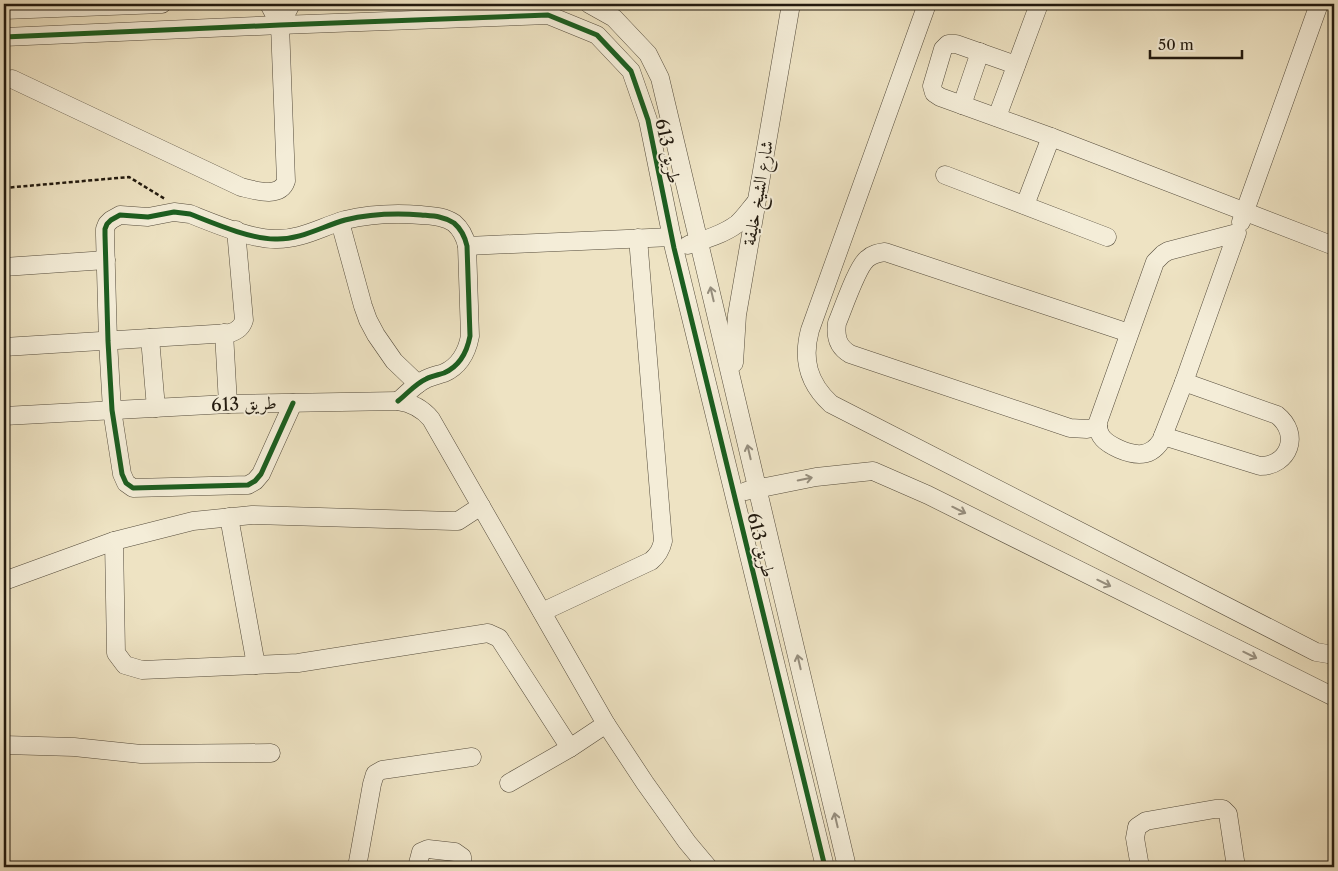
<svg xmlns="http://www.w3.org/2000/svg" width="1338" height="871" viewBox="0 0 1338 871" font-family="'Libre Caslon Text',Amiri,serif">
  <rect width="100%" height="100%" fill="#eee3c3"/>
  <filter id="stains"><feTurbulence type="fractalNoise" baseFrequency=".004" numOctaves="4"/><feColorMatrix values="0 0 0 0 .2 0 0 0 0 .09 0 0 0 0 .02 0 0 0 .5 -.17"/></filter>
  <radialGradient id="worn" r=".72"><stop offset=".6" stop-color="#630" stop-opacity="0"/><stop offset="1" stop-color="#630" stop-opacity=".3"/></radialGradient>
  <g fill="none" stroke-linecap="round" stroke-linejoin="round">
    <g stroke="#554c3c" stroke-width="19">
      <g id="minor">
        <polyline points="589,4 614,18 648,54 660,78 847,867"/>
        <path d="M927,4l-117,326c-8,29 -2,53 21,74l485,248 12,2 6,-1"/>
        <polyline points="4,10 162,4"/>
        <polyline points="280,25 291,4"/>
        <polyline points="4,37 280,25 548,15 597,35 631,71 648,120 674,248 825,867"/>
        <polyline points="1016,65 956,44 948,44 943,49 932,86 934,93 940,97 1051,137 1334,246"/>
        <path d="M12,79l229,108c13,3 39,12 45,-6l-6,-156 -11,-21"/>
        <polyline points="962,105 980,52"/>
        <polyline points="997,117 1039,4"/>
        <polyline points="945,175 1107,237"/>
        <polyline points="1025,205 1051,137"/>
        <polyline points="340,222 363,306 368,320 376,335 394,361 418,384"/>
        <polyline points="1241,222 1319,4"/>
        <path d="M1237,233l-53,149 -23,59c-11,17 -26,15 -42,8 -13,-6 -22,-12 -21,-27l57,-160 8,-8 5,-3z"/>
        <path d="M688,245c16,-5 36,-11 49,-21 7,-6 13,-15 19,-22"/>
        <polyline points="467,246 672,237"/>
        <polyline points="4,267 106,260"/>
        <polyline points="224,333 228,404"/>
        <polyline points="150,338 156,408"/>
        <path d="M4,347l226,-14c7,-2 12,-6 14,-13l-8,-90"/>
        <polyline points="734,363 737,315 791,4"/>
        <path d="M293,403l-32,71 -6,7 -7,4 -115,3 -7,-5 -4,-9 -10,-64 -4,-69 -3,-106v-6l2,-5 4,-4 9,-5 28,2 26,-5 16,2c23,9 60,25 85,25 25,1 46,-12 70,-19 25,-6 50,-7 76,-5 11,1 23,1 33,8 7,6 11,14 13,23l3,90c-3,16 -10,30 -26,37 -6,2 -12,3 -18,6 -11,5 -19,15 -28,22"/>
        <path d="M4,416l224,-12 170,-3c14,2 24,7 33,18l175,305 39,59 42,59 21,25"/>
        <path d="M1098,427l-11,2 -17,-1 -220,-74c-12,-7 -15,-17 -13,-31 6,-14 20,-56 30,-64 5,-5 11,-6 18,-7l244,81"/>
        <path d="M1163,436l97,30c29,0 41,-32 17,-51l-93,-33"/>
        <polyline points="746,491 816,477 873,471 928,495 1334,697"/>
        <polyline points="229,517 256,665"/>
        <polyline points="114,541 116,653 125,665 142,670 298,663 488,633 499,638 570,748"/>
        <polyline points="4,581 114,541 193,521 252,515 453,521 458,521 481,506"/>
        <path d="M542,612l109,-51c7,-6 10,-11 12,-20l-25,-303"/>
        <polyline points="4,745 74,747 141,754 271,753"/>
        <polyline points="509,783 570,748 606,724"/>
        <polyline points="357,867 372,784 375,774 382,770 472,757"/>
        <polyline points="417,867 421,852 428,849 455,852 462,857 463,867"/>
        <polyline points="1140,867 1135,838 1137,827 1146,821 1215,809 1223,809 1228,814 1236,867"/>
      </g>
    </g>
    <polyline stroke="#221a0f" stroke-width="2.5" stroke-dasharray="4 2.5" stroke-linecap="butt" points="4,188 129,177 165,199"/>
    <use href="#minor" stroke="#f4edd8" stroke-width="18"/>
    <g stroke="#f4edd8" stroke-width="8">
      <g id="cycleway">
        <polyline points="4,37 280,25 548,15 597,35 631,71 648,120 674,248 825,867"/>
        <path d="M293,403l-32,71 -6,7 -7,4 -115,3 -7,-5 -4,-9 -10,-64 -4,-69 -3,-106v-6l2,-5 4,-4 9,-5 28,2 26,-5 16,2c23,9 60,25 85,25 25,1 46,-12 70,-19 25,-6 50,-7 76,-5 11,1 23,1 33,8 7,6 11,14 13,23l3,90c-3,16 -10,30 -26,37 -6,2 -12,3 -18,6 -11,5 -19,15 -28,22"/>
      </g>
    </g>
    <use href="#cycleway" stroke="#1b5e20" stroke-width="5"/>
  </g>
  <defs><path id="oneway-shaft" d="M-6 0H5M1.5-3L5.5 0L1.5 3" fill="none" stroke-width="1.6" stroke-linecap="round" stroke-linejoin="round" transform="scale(1.25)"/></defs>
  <g stroke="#968e7e">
    <use href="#oneway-shaft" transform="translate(712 294) rotate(-103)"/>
    <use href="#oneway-shaft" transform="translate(749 452) rotate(-103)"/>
    <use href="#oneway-shaft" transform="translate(805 479) rotate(-11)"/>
    <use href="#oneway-shaft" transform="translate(959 510) rotate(26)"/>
    <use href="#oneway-shaft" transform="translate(1104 583) rotate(26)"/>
    <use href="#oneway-shaft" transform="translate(1250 655) rotate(26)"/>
    <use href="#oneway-shaft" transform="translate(799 662) rotate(-103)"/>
    <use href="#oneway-shaft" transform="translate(836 820) rotate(-103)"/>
  </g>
  <g text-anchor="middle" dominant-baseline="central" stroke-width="4" stroke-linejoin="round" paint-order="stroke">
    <g font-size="18" fill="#221a0f" stroke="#f4edd8">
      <text transform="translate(668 151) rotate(78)">طريق 613</text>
      <text transform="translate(758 193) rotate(-80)">شارع الشيخ خليفة</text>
      <text transform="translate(244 404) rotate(-2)">طريق 613</text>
      <text transform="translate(761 545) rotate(76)">طريق 613</text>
    </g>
  </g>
  <rect width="1338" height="871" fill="none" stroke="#eee3c3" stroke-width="20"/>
  <rect x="5" y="5" width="1328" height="861" fill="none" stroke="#221a0f" stroke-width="2.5"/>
  <rect x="10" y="10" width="1318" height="851" fill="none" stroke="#221a0f"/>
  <path d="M1150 50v8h92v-8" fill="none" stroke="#221a0f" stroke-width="2.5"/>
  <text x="1158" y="50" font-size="15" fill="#221a0f" stroke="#f4edd8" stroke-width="4" paint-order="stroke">50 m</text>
  <rect width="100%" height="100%" filter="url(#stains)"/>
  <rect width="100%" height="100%" fill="url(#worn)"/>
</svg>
